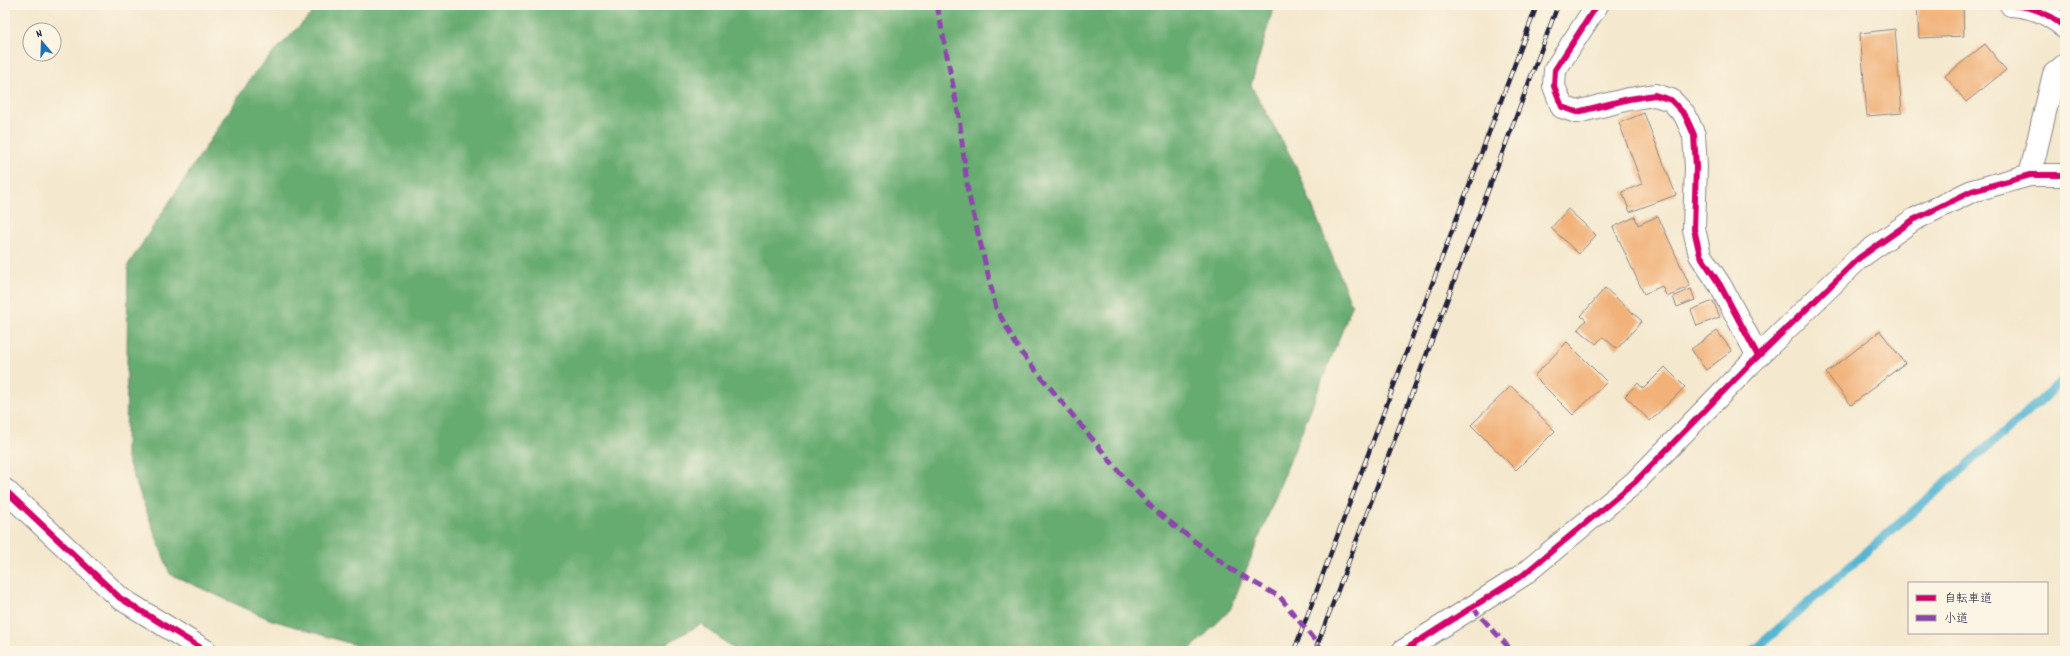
<svg xmlns="http://www.w3.org/2000/svg" width="2070" height="656" viewBox="0 0 2070 656" font-family="Dekko,'Klee One',sans-serif">
  <rect width="100%" height="100%" fill="#fcf5e5"/>
  <filter id="ink" filterUnits="userSpaceOnUse"><feTurbulence type="fractalNoise" baseFrequency=".025" numOctaves="2"/><feDisplacementMap in="SourceGraphic" scale="8" xChannelSelector="R" yChannelSelector="G"/><feConvolveMatrix kernelMatrix="1 2 1 2 8 2 1 2 1" color-interpolation-filters="sRGB"/></filter>
  <filter id="wash" filterUnits="userSpaceOnUse"><feTurbulence type="fractalNoise" baseFrequency=".012" numOctaves="4" result="noise"/><feDisplacementMap in="SourceGraphic" scale="16" xChannelSelector="R" yChannelSelector="G"/><feGaussianBlur stdDeviation="0.9" result="paint"/><feColorMatrix in="noise" values="0 0 0 0 0 0 0 0 0 0 0 0 0 0 0 0 0 1.4 0 .05"/><feComposite in="paint" operator="in"/></filter>
  <g filter="url(#wash)">
    <rect width="100%" height="100%" fill="#f4e8ce"/>
    <polygon fill="#66ab70" stroke="#446656" points="320,5 1274,5 1251,85 1296,166 1352,306 1230,610 1189,651 737,651 701,624 653,651 375,651 269,619 170,574 126,456 128,265 255,72"/>
    <g fill="none" stroke-linecap="round" stroke-linejoin="round">
      <polyline stroke="#55b5d3" stroke-width="9" points="1753,651 2065,379"/>
    </g>
    <g id="blocks">
      <g fill="#f1b178">
        <polygon points="1917,5 1963,5 1964,36 1919,38"/>
        <polygon points="1895,29 1902,113 1867,116 1860,33"/>
        <polygon points="1985,44 2006,70 1966,102 1945,76"/>
        <polygon points="1644,113 1676,195 1630,212 1622,192 1642,184 1619,123"/>
        <polygon points="1568,209 1596,235 1579,254 1551,228"/>
        <polygon points="1658,216 1690,286 1667,297 1662,286 1644,294 1613,227 1635,217 1638,225"/>
        <polygon points="1605,288 1642,321 1617,349 1603,337 1596,344 1578,329 1586,320 1581,316"/>
        <polygon points="1691,289 1695,300 1677,307 1673,297"/>
        <polygon points="1713,301 1720,317 1697,326 1691,310"/>
        <polygon points="1717,331 1732,351 1706,370 1691,349"/>
        <polygon points="1880,331 1905,363 1851,405 1826,373"/>
        <polygon points="1567,342 1607,382 1573,415 1534,376"/>
        <polygon points="1665,367 1685,387 1650,421 1625,396 1638,383 1643,389"/>
        <polygon points="1511,386 1555,431 1516,470 1471,425"/>
      </g>
    </g>
  </g>
  <g filter="url(#ink)">
    <use href="#blocks" fill-opacity="0" stroke="#8b8584" stroke-width="1"/>
    <g fill="none" stroke-linecap="round" stroke-linejoin="round">
      <g stroke="#8b8584" stroke-width="24">
        <g id="minor">
          <polyline points="1597,5 1555,70 1554,86 1562,107 1577,112 1629,99 1655,95 1671,100 1685,115 1694,135 1696,167 1694,229 1700,255 1720,285 1758,356"/>
          <path d="M2011,5c25,2 35,8 54,22"/>
          <polyline points="2030,175 2054,74 2065,65"/>
          <polyline points="5,490 120,598 206,651"/>
          <polyline points="1403,651 1523,575 1635,482 1750,364 1859,258 1913,220 1972,191 2030,175 2065,175"/>
        </g>
      </g>
      <use href="#minor" stroke="#fff" stroke-width="22"/>
      <g stroke="#22223b" stroke-width="4.5">
        <g id="rail">
          <polyline points="1294,651 1537,5"/>
          <polyline points="1315,651 1558,5"/>
        </g>
      </g>
      <use href="#rail" stroke="#fcf5e5" stroke-width="3" stroke-dasharray="9" stroke-linecap="butt"/>
      <g stroke="#8e44ad" stroke-width="5" stroke-dasharray="10 5" stroke-linecap="butt">
        <polyline points="937,5 959,117 968,192 996,308 1019,350 1126,480 1153,509 1232,570 1280,597 1323,651"/>
        <polyline points="1472,607 1512,651"/>
      </g>
      <g stroke="#fcf5e5" stroke-width="8">
        <g id="cycleway">
          <polyline points="1597,5 1555,70 1554,86 1562,107 1577,112 1629,99 1655,95 1671,100 1685,115 1694,135 1696,167 1694,229 1700,255 1720,285 1758,356"/>
          <path d="M2011,5c25,2 35,8 54,22"/>
          <polyline points="5,490 120,598 206,651"/>
          <polyline points="1403,651 1523,575 1635,482 1750,364 1859,258 1913,220 1972,191 2030,175 2065,175"/>
        </g>
      </g>
      <use href="#cycleway" stroke="#d6006c" stroke-width="6"/>
    </g>
  </g>
  <rect width="2070" height="656" fill="none" stroke="#fcf5e5" stroke-width="20"/>
  <rect x="1908" y="582" width="140" height="52" fill="#fcf5e5" stroke="#a5a1a1"/>
  <rect x="1916" y="595" width="20" height="6" fill="#d6006c" stroke="#a5a1a1"/>
  <text x="1944" y="602" font-size="12" fill="#22223b">自転車道</text>
  <rect x="1916" y="615" width="20" height="6" fill="#8e44ad" stroke="#a5a1a1"/>
  <text x="1944" y="622" font-size="12" fill="#22223b">小道</text>
  <g transform="translate(42 42) rotate(341)"><circle r="19" fill="#fcf5e5" stroke="#a5a1a1"/>
  <path d="M0-3L7 15L0 10L-7 15Z" fill="#1f6fb2"/>
  <text y="-6" font-size="11" font-weight="bold" text-anchor="middle" fill="#22223b">N</text>
  </g>
</svg>
